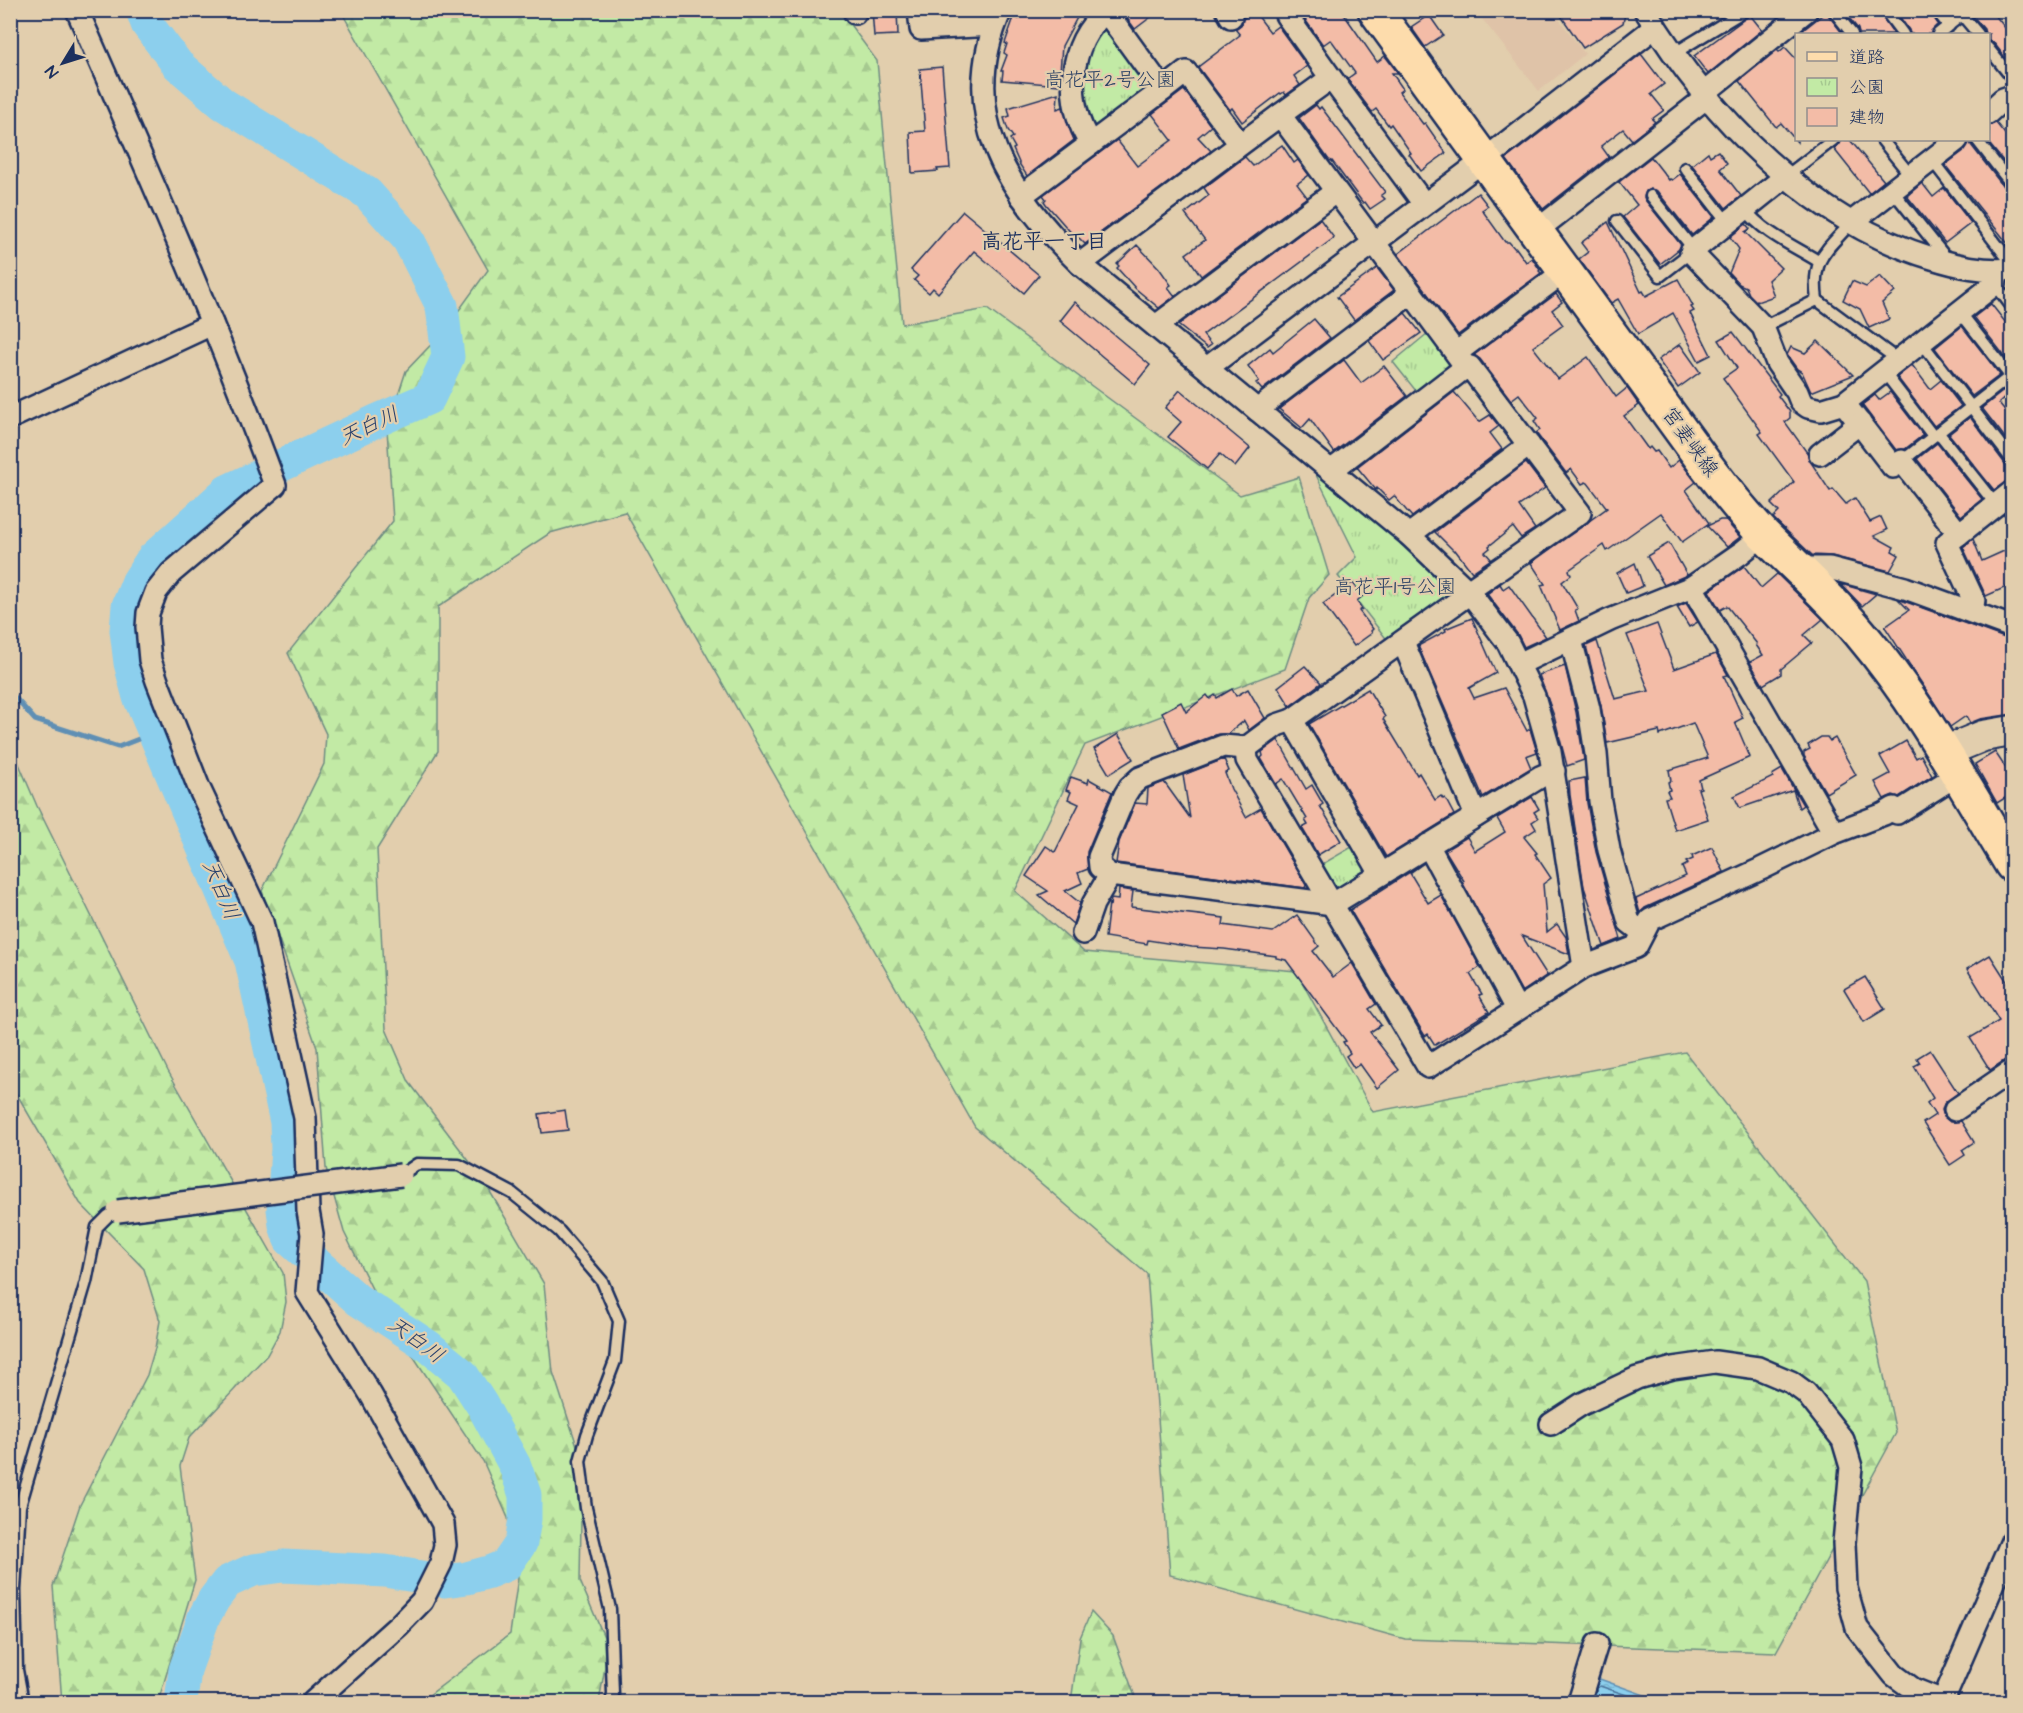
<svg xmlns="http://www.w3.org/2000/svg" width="2023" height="1713" viewBox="0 0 2023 1713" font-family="'Architects Daughter','Klee One',sans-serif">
  <defs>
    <pattern id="forest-firs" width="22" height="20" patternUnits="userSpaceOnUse" patternTransform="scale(1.5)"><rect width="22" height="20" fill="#c2eaa5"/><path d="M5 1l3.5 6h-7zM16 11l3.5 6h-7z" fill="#a6c990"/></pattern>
    <pattern id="park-tufts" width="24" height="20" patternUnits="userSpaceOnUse" patternTransform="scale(1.5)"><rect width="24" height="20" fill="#c2eaa5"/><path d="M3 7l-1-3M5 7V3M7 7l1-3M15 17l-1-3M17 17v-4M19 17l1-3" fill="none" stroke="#a6c990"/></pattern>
    <pattern id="water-ripples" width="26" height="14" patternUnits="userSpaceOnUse" patternTransform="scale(1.5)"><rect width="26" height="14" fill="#8ccfed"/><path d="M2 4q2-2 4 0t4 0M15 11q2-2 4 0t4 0" fill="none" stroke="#78b2ce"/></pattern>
  </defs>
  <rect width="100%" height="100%" fill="#e2cead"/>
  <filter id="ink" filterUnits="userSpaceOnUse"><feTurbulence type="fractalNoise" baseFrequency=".0167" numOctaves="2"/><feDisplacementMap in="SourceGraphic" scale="12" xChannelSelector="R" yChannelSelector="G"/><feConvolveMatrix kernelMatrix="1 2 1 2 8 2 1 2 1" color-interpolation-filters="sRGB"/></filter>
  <g filter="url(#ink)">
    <polygon fill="#dfc3a8" points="1476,11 1553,11 1585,54 1539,91"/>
    <g fill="url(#forest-firs)" stroke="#6e8c82" stroke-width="1.5">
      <polygon points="341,11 840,11 877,61 902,324 987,309 1240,495 1299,477 1329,575 1309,598 1285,669 1085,745 1015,891 1084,952 1296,971 1373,1112 1685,1052 1864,1281 1896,1433 1776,1652 1405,1639 1170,1575 1147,1274 975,1127 625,512 550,533 438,607 438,751 377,849 386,1029 409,1082 482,1178 544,1284 553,1372 582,1461 580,1581 604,1637 605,1667 599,1702 420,1702 510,1634 518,1577 508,1518 483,1461 382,1309 344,1232 326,1168 317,1048 262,891 324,764 326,734 288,653 393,521 387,429 406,371 444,331 488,270"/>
      <polygon points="10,743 37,806 168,1071 283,1273 286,1302 280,1331 267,1355 189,1438 180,1466 195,1580 158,1702 62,1702 53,1586 80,1505 147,1375 155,1348 160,1321 144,1269 80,1203 11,1084"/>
      <polygon points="1091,1612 1113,1636 1137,1702 1071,1702 1080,1638"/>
    </g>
    <g fill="url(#park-tufts)" stroke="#6e8c82" stroke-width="1.5">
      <polygon points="1107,23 1150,81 1149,89 1094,132 1083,116 1083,54"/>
      <polygon points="1428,333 1454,363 1420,396 1393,362"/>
      <polygon points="1311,465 1407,545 1454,589 1452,597 1388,641 1338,576 1357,557"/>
      <polygon points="1357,844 1370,875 1334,891 1319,866"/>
    </g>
    <polygon fill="url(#water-ripples)" stroke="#5f8fb4" stroke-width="1.5" points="1594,1677 1664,1702 1586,1702"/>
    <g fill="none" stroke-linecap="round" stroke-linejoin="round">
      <polyline stroke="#486f97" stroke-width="1.5" points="1593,1702 1597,1688 1600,1686 1647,1702"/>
      <polyline stroke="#5f8fb4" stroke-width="5" points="10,692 35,720 118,747 154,733"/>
      <polyline stroke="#8ccfed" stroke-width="33" points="142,10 147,24 178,65 223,104 367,193 408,239 442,306 448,357 429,398 376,421 227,491 152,559 138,581 128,606 126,630 130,663 139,697 251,961 286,1122 287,1149 283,1209 285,1225 290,1240 358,1300 428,1346 462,1374 482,1405 515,1466 525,1495 525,1519 521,1543 506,1565 489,1572 467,1578 445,1581 385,1571 283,1566 253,1570 227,1582 214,1599 204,1617 185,1670 181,1702"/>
    </g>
    <g fill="#f3bca7" stroke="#1b2f5e" stroke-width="1.5">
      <polygon points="872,10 897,10 898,35 874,36"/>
      <polygon points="1022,10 1081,10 1062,46 1059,85 1002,80 1003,71 1001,71 1007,55 1004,53 1007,44 1005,43 1014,17 1019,19"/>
      <polygon points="1121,10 1160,10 1135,29"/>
      <polygon points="1341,10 1377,62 1385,56 1398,73 1392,73 1403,89 1399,92 1423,124 1425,123 1446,153 1421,171 1409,154 1411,153 1391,124 1389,126 1376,109 1372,112 1347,79 1355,73 1332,41 1330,40 1323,45 1299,11"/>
      <polygon points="1557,10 1626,10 1623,23 1583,48"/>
      <polygon points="1843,10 1878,10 1894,34 1859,34 1858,29"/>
      <polygon points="1895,10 1929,10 1938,24 1931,31 1931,34 1910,34 1909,30"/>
      <polygon points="1975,10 1991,10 2006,29 2013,25 2013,58 2008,61 1994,43 1989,41 1989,34 1985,34 1984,29 1973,16"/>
      <polygon points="1254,11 1270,32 1278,26 1307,66 1294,76 1300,85 1286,95 1284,92 1281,94 1280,93 1242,122 1232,108 1230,110 1198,67 1240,35 1235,29 1242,24 1243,19"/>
      <polygon points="1826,12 1843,34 1798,34"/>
      <polygon points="1429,15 1443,35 1425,47 1411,27"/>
      <polygon points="1750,15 1762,30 1708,74 1694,56"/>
      <polygon points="1785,47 1797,60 1797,142 1781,123 1776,127 1739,81 1777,50 1779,52"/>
      <polygon points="1641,54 1664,84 1651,94 1664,110 1652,119 1655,122 1632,140 1623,129 1601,146 1609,157 1543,209 1506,159"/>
      <polygon points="942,67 950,168 937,169 938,171 912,173 910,132 925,131 920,69"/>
      <polygon points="1184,90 1211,126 1198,137 1211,151 1085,244 1076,235 1074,236 1046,204 1044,201 1046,199 1043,195 1117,140 1137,166 1172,140 1152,114"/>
      <polygon points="1058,93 1057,109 1063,107 1074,140 1027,176 1020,165 1013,149 1015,148 1010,139 1013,137 1008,130 1004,118 1010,116 1008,108"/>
      <polygon points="1316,105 1319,109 1321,107 1385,192 1381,195 1385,199 1370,209 1365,202 1363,203 1332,161 1329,160 1299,118"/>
      <polygon points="1996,123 2013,144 2013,173 1986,140 1989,140 1989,125"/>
      <polygon points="1840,140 1850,140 1884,181 1869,193 1834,149 1840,143"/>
      <polygon points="1970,140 1971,145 2006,190 2013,192 2013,208 2006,213 2013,221 2013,250 1945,165 1965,150"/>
      <polygon points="1282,145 1294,163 1298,160 1309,175 1297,184 1307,197 1201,276 1186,254 1205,240 1185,214 1209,195 1204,188 1245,157 1253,166"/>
      <polygon points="1718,151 1727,163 1720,169 1741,196 1726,208 1692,165 1708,152 1710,156"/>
      <polygon points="1651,157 1669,180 1670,179 1672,180 1680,174 1714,217 1692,235 1657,191 1650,189 1646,191 1644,197 1645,200 1681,245 1679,249 1660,264 1623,217 1637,205 1619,182"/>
      <polygon points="1922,183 1933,197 1944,188 1971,223 1945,243 1907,196"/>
      <polygon points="1478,193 1488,206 1482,210 1505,242 1509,242 1515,249 1516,248 1526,262 1532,258 1540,270 1539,271 1541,273 1458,335 1398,254"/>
      <polygon points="963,211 1039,275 1024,293 974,251 938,293 933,288 929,293 914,280 918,276 911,270"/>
      <polygon points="1320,219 1334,238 1203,335 1211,345 1207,348 1178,325"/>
      <polygon points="1608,222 1641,292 1643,291 1646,296 1678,279 1693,306 1691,307 1694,311 1690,313 1711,355 1699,361 1673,313 1638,334 1618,299 1611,303 1579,259 1588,252 1581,243"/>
      <polygon points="1746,224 1750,229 1745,232 1781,268 1768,280 1774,296 1757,302 1749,294 1746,287 1739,284 1729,273 1739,249 1730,237"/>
      <polygon points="1137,245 1159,268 1171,285 1168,287 1175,296 1159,308 1136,289 1117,268 1119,266 1117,264"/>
      <polygon points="1377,268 1394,290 1354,320 1337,297"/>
      <polygon points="1880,276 1895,292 1882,303 1889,319 1869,328 1860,309 1843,300 1852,281 1866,287"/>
      <polygon points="1556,294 1562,302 1552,310 1563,325 1533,347 1558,379 1588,357 1616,397 1627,388 1639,405 1624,416 1648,449 1650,447 1654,452 1657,451 1669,468 1679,460 1696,482 1686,490 1709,523 1682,542 1661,513 1607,551 1604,545 1569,570 1571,575 1562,582 1578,609 1575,610 1579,621 1560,630 1541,585 1545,584 1531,563 1607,508 1588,483 1586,482 1582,484 1571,469 1566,473 1536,433 1540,430 1534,421 1538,418 1519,394 1511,400 1480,359 1474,355"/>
      <polygon points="1075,302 1150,365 1135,384 1060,321"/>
      <polygon points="1991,304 2013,332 2013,367 1974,317"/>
      <polygon points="1405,313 1421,333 1383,360 1369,341"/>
      <polygon points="1314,319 1330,338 1262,390 1256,383 1259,381 1248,366 1270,348 1273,352"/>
      <polygon points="1962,326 2000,375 1972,396 1935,348"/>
      <polygon points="1733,332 1780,394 1778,396 1790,412 1790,418 1785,422 1808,454 1810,461 1830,491 1833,489 1846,504 1855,498 1870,522 1881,517 1887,530 1874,536 1894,547 1892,551 1899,555 1890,571 1832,556 1812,555 1773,518 1779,512 1771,504 1794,482 1759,434 1762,432 1723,378 1737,368 1719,340"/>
      <polygon points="1818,341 1853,375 1811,392 1802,372 1797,369 1787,355 1791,347 1805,353"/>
      <polygon points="1680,344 1700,372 1678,388 1658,360"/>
      <polygon points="1344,360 1361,383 1384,366 1407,396 1334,452 1310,419 1302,428 1279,409"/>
      <polygon points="1912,365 1930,389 1941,380 1961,406 1934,426 1897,377"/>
      <polygon points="2006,389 2009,394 1999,403 2013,420 2013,448 1982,408"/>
      <polygon points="1180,390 1250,448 1235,467 1220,454 1207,469 1168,437 1181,422 1165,408"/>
      <polygon points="1454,392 1479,422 1490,415 1499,426 1490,433 1502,449 1412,517 1394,496 1389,500 1377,488 1376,490 1357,467"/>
      <polygon points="1890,392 1923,435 1905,449 1896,450 1862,405 1875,395 1879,400"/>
      <polygon points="1970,417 2006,465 2013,467 2013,478 1994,490 1949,434"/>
      <polygon points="1937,443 1982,499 1961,516 1917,459"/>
      <polygon points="1526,463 1545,488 1519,506 1535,529 1521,538 1513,527 1489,546 1490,548 1485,552 1491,559 1472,572 1455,550 1454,551 1435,532"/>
      <polygon points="1720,520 1725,520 1740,537 1727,547 1707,526"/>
      <polygon points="1973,539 1982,561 2013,547 2013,584 1986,596 1963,547"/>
      <polygon points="1669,543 1687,575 1664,585 1647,556"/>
      <polygon points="1635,563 1643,586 1626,593 1617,573"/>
      <polygon points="1744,566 1761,588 1777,574 1823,619 1804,635 1812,643 1781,669 1781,674 1763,685 1750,662 1763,655 1756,645 1757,644 1727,606 1720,610 1709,591"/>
      <polygon points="1353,583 1363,596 1357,601 1362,609 1359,611 1373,629 1371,631 1372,633 1354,646 1323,604"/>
      <polygon points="1500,584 1503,589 1509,585 1546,637 1524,647 1518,635 1487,594"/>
      <polygon points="1841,584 1876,594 1862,606"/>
      <polygon points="1898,599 2013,641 2013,714 1980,719 1970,723 1966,716 1950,727 1885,627 1909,610"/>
      <polygon points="1686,603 1698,622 1689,627 1677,607"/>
      <polygon points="1472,618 1496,673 1469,688 1474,698 1504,688 1527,731 1530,729 1537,752 1526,756 1531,768 1483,797 1418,646 1446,631 1445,629"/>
      <polygon points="1657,624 1674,669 1716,654 1728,675 1724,676 1743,718 1735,722 1750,757 1699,780 1701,788 1698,789 1708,819 1675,830 1665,798 1670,797 1667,791 1670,790 1668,782 1671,781 1669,770 1708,758 1693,723 1660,735 1659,731 1607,743 1601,706 1586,646 1597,641 1615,699 1649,691 1627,635"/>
      <polygon points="1305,666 1321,683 1290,706 1278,687"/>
      <polygon points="1565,666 1576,712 1584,760 1567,766 1554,716 1539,675"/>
      <polygon points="1232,689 1236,696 1248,689 1265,718 1249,730 1244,721 1228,734 1218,734 1179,749 1162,712 1181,702 1186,712 1207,695 1210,699 1215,695 1217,698"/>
      <polygon points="1368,689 1385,717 1383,719 1417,775 1419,773 1435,800 1441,796 1443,799 1445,798 1454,815 1386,857 1309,724"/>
      <polygon points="1118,734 1133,759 1109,774 1094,749"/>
      <polygon points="1821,737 1827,737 1830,741 1835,738 1856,775 1826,793 1804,756 1804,752 1810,749 1808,745"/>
      <polygon points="1278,740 1306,789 1312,785 1323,804 1320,806 1341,841 1318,855 1302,828 1308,825 1305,820 1307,819 1283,779 1276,784 1261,758 1263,756 1262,752"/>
      <polygon points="1906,741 1916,758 1921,755 1932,776 1899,797 1893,795 1884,799 1875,782 1890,774 1880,756"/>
      <polygon points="1995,752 2013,779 2013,793 1997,803 1975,764"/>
      <polygon points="1224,759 1229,771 1225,773 1231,789 1246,817 1261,808 1306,885 1305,888 1116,863 1119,842 1135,803 1147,804 1148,788 1164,782 1190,818 1183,775"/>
      <polygon points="1782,769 1803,805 1799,808 1793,790 1740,808 1734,796 1773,777 1772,775"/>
      <polygon points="1071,777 1088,783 1089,779 1112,792 1087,852 1088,869 1078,873 1082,883 1065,891 1080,903 1073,924 1039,895 1048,891 1026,876 1046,846 1055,852 1079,804 1068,799 1071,792 1066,790"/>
      <polygon points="1585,778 1587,803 1596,852 1621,939 1604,946 1584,887 1570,795 1569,781"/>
      <polygon points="1532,797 1539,809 1534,812 1538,818 1532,822 1536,829 1524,837 1537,853 1535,854 1551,878 1543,884 1547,932 1557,924 1566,937 1569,954 1522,936 1547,975 1522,992 1462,882 1464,881 1445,850 1467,837 1475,851 1505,832 1497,818"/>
      <polygon points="1712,847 1724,872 1645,908 1640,913 1636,899 1686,876 1682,867 1688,864 1686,862 1693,859 1692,856"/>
      <polygon points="1424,863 1410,873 1428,903 1441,895 1480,967 1470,974 1482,994 1479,995 1489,1012 1435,1045 1428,1034 1425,1036 1350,910"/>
      <polygon points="1119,889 1133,891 1131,907 1224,918 1223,925 1273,932 1297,915 1319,946 1313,951 1333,977 1352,963 1376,1004 1369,1009 1381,1025 1370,1032 1399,1070 1377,1088 1360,1064 1354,1068 1346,1056 1350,1053 1343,1042 1346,1041 1286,960 1276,958 1276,956 1224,949 1192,947 1148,940 1147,944 1105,937 1109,903 1110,906 1111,899 1118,900"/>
      <polygon points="1990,955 2013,991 2013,1058 2005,1060 1990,1070 1970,1038 1999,1021 1967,969"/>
      <polygon points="1865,977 1885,1009 1864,1022 1844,989"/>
      <polygon points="1930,1050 1958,1093 1944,1104 1942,1110 1944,1117 1950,1122 1961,1121 1974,1142 1962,1150 1965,1155 1950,1165 1923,1123 1935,1115 1927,1103 1933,1098 1914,1066 1920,1063 1917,1058"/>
      <polygon points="565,1110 568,1130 542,1133 539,1114"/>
    </g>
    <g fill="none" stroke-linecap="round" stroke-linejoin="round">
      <g stroke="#1b2f5e" stroke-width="15">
        <g id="lane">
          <polyline points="1833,10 1852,34"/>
          <polyline points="1885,10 1903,34"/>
          <polyline points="1936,10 1949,26"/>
          <polyline points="1962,15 1978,34"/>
          <polyline points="1938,34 1968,10"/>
          <polyline points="1988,48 2012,78"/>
          <polyline points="1673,54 1744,11"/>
          <polyline points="1882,140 1911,176"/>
          <polyline points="1977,140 2012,185"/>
          <polyline points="1931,159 2012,264"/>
          <polyline points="1685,168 1728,223"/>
          <polyline points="1785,177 1833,140"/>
          <polyline points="1892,190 1947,259"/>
          <polyline points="1651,196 1694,250"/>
          <path d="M1745,209c18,24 49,37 73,52"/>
          <polyline points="1617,221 1660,276 1691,252"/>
          <polyline points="1995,284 2012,307"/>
          <polyline points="1817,300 1898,360"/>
          <polyline points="1960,312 2010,376"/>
          <path d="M1763,327l54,-27c-6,-42 9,-49 35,-78"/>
          <polyline points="1922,343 2012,460"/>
          <polyline points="1884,372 1933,436"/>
          <polyline points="1938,432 1996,505"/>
          <polyline points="1902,461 2012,375"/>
          <polyline points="401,1175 417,1164 459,1165 512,1193 559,1231 602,1281 619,1321 615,1361 587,1435 580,1461 586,1508 610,1609 613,1694 611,1702"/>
          <polyline points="23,1702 17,1670 15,1590 20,1506 86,1282 97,1227 108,1216 118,1211"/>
        </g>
      </g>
      <g stroke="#1b2f5e" stroke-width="26">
        <g id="street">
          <path d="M77,10c69,157 139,314 198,475l-104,88 -15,19 -8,21 -1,14 3,33 7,21 42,107 63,134 43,196 3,93 4,23 -5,58 64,103 72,129 2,21 -4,18 -19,38 -23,24 -86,77"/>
          <polyline points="855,10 855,13"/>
          <polyline points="919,10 921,29 994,25"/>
          <path d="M1001,10c-46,103 6,183 79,254l329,271 61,58 38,50 26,53 16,56 34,215"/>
          <polyline points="1227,10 1231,17"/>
          <path d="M1645,10c64,105 166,212 287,248 26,8 52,14 80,11"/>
          <polyline points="1331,78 1424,204"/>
          <polyline points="1163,90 1186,72 1240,144"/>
          <polyline points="1704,93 1807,10"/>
          <polyline points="1988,113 2003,99 2012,96"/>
          <polyline points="1280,115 1331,78 1286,15"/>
          <path d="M1091,144c-27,-39 -24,-102 15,-132"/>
          <polyline points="1785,177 1691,252 1763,327 1777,363 1797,392 1801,402 1808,407 1821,410 1844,403 1995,284 1998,271"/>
          <polyline points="1021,196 1163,90 1105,10"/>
          <polyline points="1852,222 1957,140"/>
          <polyline points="1536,231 1707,97"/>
          <polyline points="1080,264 1280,115 1466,367"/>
          <polyline points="1156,326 1335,192"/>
          <polyline points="1456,353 1565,271"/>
          <polyline points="1207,368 1484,160 1654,28"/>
          <polyline points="1844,403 1893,467 1902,461 1959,534 2012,492"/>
          <polyline points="1257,410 1411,293"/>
          <polyline points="10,418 212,324"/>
          <polyline points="1820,454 1860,423"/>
          <polyline points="1332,470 1466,367 1470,367 1580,513 1468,591"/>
          <polyline points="1959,534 1947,543 1974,601"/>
          <polyline points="1409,535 1529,445"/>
          <polyline points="1799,568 1829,568 1905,588 2012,627"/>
          <polyline points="1692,587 1834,833"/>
          <polyline points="1470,593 1292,720 1277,725 1246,748 1223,746 1140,778 1130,787 1125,795 1099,857 1100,867 1110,875 1333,904 1540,777 1554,771"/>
          <polyline points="1571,640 1589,709 1596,754 1600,801 1609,850 1629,922 1642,932"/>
          <polyline points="1403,642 1476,816"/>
          <polyline points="1519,664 1610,620 1692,587 1741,553 1764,534"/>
          <polyline points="1292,720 1381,874"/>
          <polyline points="1246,748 1247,760 1428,1067 1584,967 1636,947 1650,920 1761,869 1834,833 1884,814 1894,808 1897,813 1957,775"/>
          <polyline points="1428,845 1517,1009"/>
          <polyline points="1083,933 1093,904 1110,875"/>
          <polyline points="1955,1110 2012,1071"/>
          <polyline points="1551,1424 1582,1404 1637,1378 1673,1368 1715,1362 1758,1368 1791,1382 1806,1393 1843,1440 1851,1467 1844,1543 1846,1588 1857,1628 1894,1675 1913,1689 1943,1701 2012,1541"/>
          <polyline points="1579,1702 1597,1644"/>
        </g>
      </g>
      <g stroke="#1b2f5e" stroke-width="34">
        <polyline id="secondary" points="1944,752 1983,736 2012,731"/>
      </g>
      <g stroke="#1b2f5e" stroke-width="38">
        <path id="primary" d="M1375,10l331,455c18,24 37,48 58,70 32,32 66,62 96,98 60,71 104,153 152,232"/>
      </g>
      <use href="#lane" stroke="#e2cead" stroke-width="10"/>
      <use href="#street" stroke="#e2cead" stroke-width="21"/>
      <use href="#secondary" stroke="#e2cead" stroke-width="30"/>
      <use href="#primary" stroke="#fddcac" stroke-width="33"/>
      <g stroke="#1b2f5e" stroke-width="26" stroke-linecap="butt">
        <polyline id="street-bridge" points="118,1211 401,1175"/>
      </g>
      <use href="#street-bridge" stroke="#e2cead" stroke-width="21"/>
    </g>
  </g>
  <g text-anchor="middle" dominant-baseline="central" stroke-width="4.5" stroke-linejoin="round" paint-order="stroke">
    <g font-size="20" fill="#2c4265" stroke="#e2cead">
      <text x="1110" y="80">高花平2号公園</text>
      <text x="1395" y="587">高花平1号公園</text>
    </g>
    <g font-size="20" fill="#1b2f5e" stroke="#e2cead">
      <text transform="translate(1690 442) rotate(54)">宮妻峡線</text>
    </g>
    <g font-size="21" font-weight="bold" fill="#1b2f5e" stroke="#e2cead">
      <text x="1044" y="241">高花平一丁目</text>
    </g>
    <g font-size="21" font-style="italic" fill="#263f6c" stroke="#e2cead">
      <text transform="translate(369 426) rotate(-25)">天白川</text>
      <text transform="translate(221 890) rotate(67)">天白川</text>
      <text transform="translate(416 1340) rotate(36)">天白川</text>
    </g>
  </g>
  <rect width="2023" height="1713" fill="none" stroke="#e2cead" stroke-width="36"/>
  <rect x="18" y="18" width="1987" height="1677" fill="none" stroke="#1b2f5e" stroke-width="2" filter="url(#ink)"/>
  <rect x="1795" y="33" width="195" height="108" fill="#e2cead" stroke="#928e8d" stroke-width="1.5"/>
  <rect x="1807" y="52" width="30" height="9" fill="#fddcac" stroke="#928e8d" stroke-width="1.5"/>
  <text x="1849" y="63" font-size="18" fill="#1b2f5e">道路</text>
  <rect x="1807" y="78" width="30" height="18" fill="url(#park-tufts)" stroke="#928e8d" stroke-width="1.5"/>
  <text x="1849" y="93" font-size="18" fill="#1b2f5e">公園</text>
  <rect x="1807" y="108" width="30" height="18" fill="#f3bca7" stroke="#928e8d" stroke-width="1.5"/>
  <text x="1849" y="123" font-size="18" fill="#1b2f5e">建物</text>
  <g transform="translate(63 63) rotate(232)" stroke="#e2cead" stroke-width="4.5" paint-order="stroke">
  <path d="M0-4.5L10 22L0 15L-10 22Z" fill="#1b2f5e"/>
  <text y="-9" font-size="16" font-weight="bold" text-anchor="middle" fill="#1b2f5e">N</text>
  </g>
</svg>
